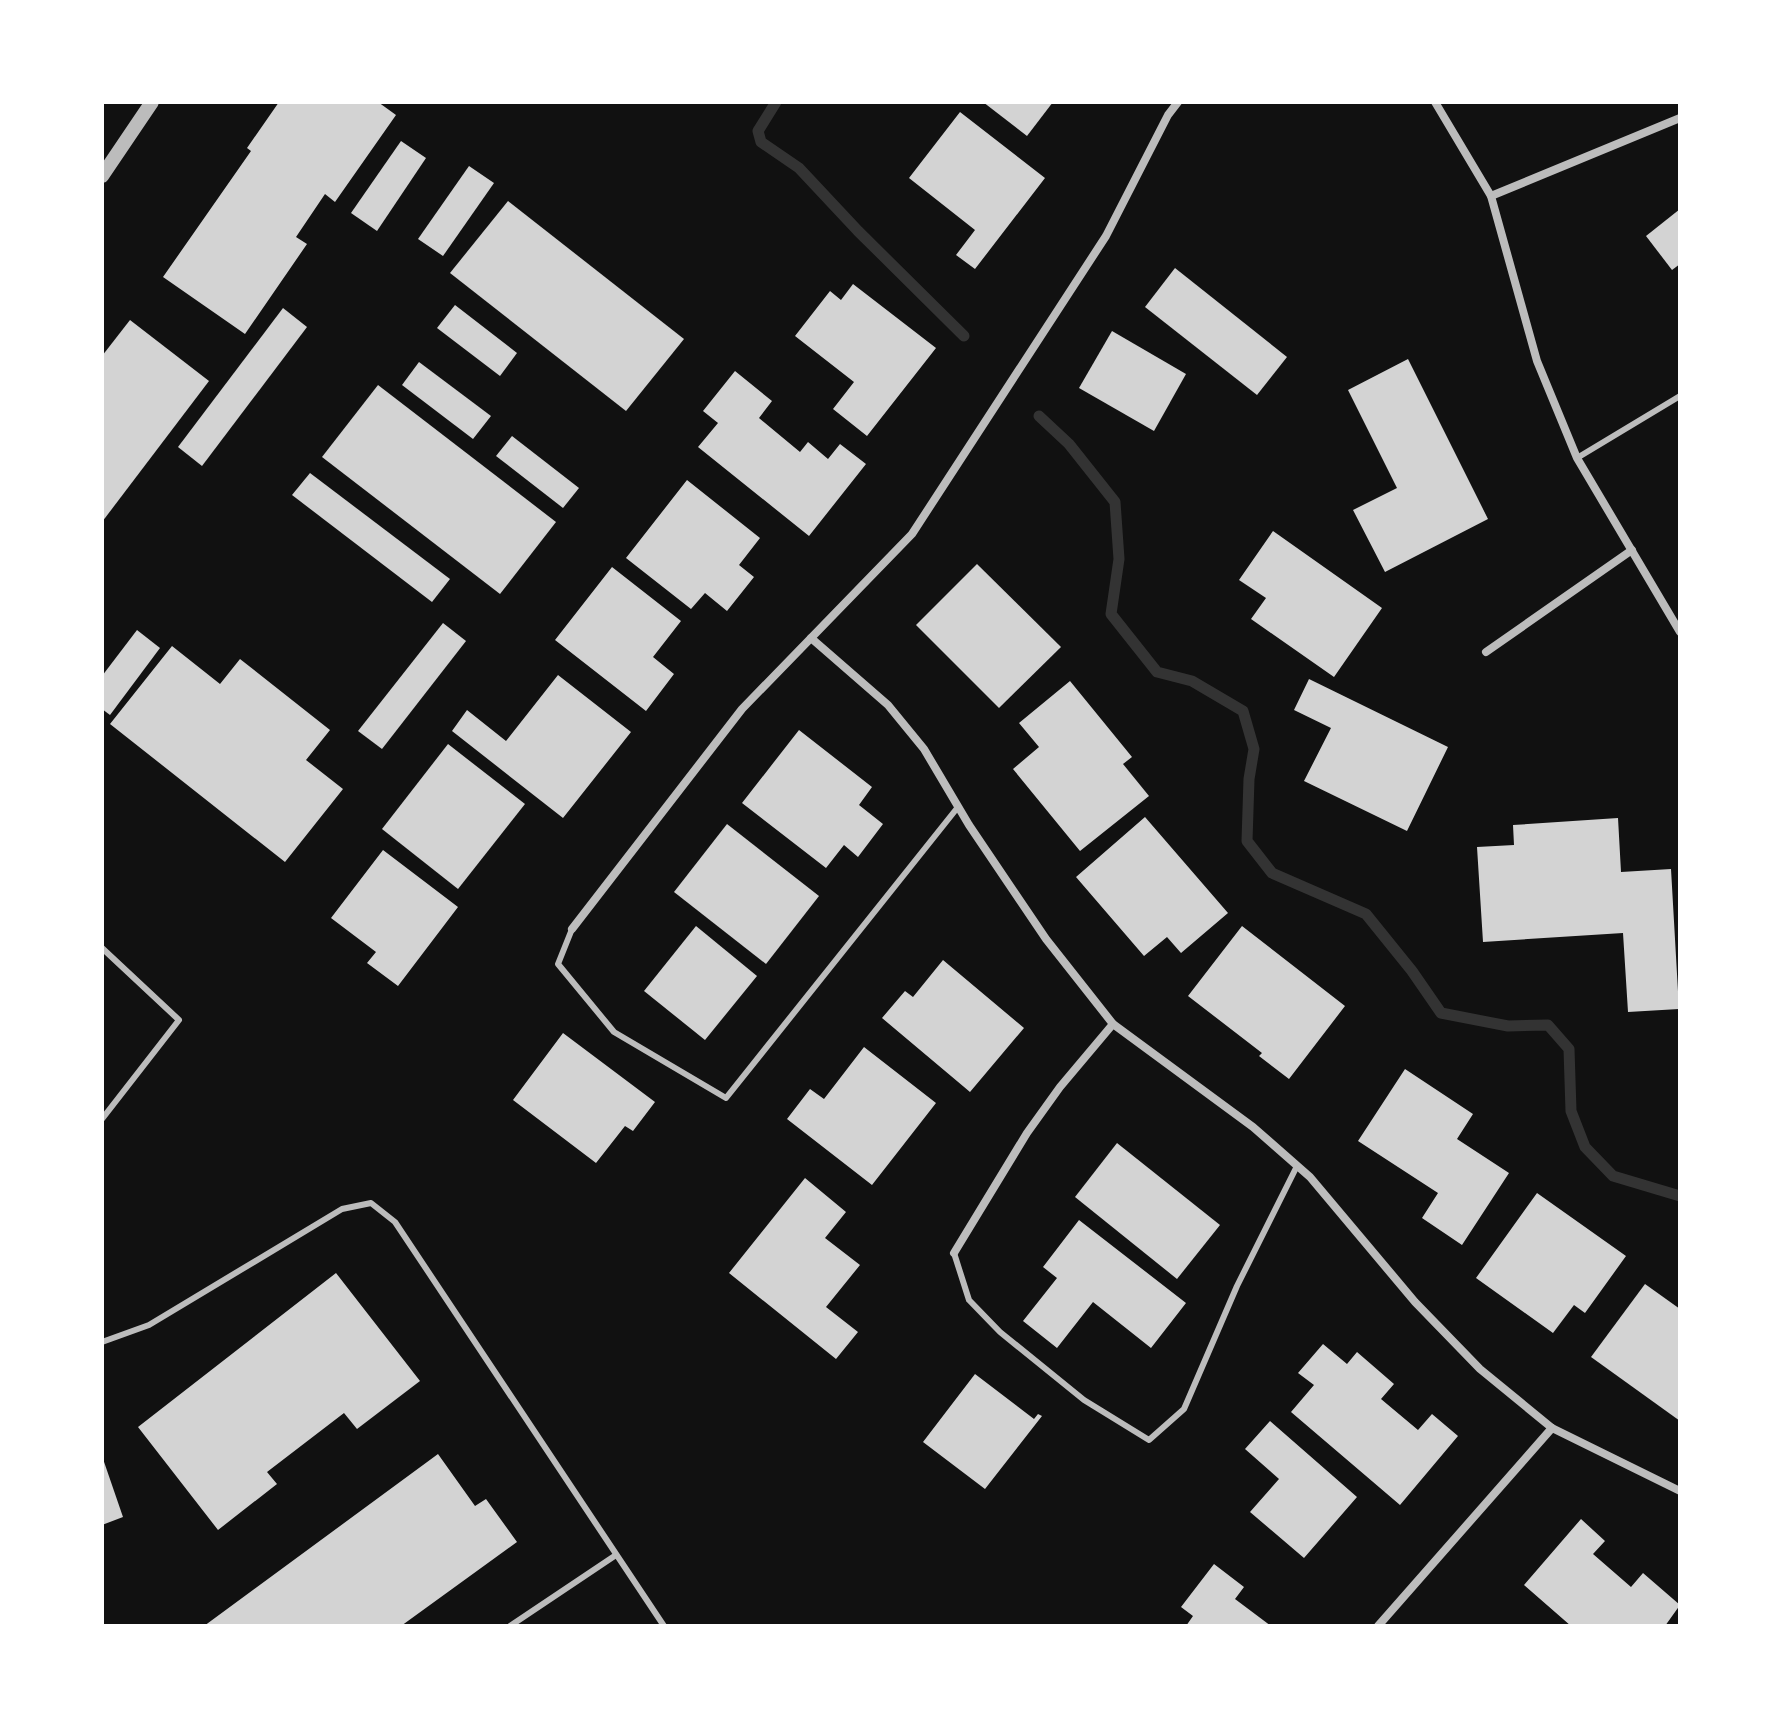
<svg xmlns="http://www.w3.org/2000/svg" width="1782" height="1728" viewBox="0 0 1782 1728" font-family="Ubuntu,sans-serif">
  <rect width="100%" height="100%" fill="#111"/>
  <g fill="none" stroke-linecap="round" stroke-linejoin="round">
    <g stroke="#333" stroke-width="11">
      <polyline points="776,102 758,131 761,142 799,168 858,231 964,336"/>
      <polyline points="1039,416 1069,444 1115,502 1119,559 1111,614 1157,672 1192,681 1243,711 1254,749 1249,779 1247,841 1272,873 1366,914 1412,971 1441,1013 1508,1026 1548,1025 1569,1049 1571,1111 1585,1147 1613,1176 1680,1196"/>
    </g>
  </g>
  <g fill="#d3d3d3">
    <polygon points="279,102 378,102 396,115 335,202 325,194 296,237 307,244 245,334 163,277 251,151 247,148"/>
    <polygon points="983,102 1053,102 1027,136"/>
    <polygon points="960,112 1045,178 975,269 956,255 975,230 909,178"/>
    <polygon points="401,141 426,158 377,231 351,213"/>
    <polygon points="469,166 494,183 443,256 418,239"/>
    <polygon points="508,201 684,339 626,411 450,273"/>
    <polygon points="1680,209 1680,264 1672,270 1646,236"/>
    <polygon points="1175,268 1287,357 1257,395 1145,307"/>
    <polygon points="853,284 936,348 867,436 833,409 854,382 795,336 830,291 841,300"/>
    <polygon points="455,305 517,353 500,376 437,328"/>
    <polygon points="283,308 307,327 202,466 178,447"/>
    <polygon points="130,320 209,381 102,522 102,356"/>
    <polygon points="1112,331 1186,374 1154,431 1079,388"/>
    <polygon points="1408,359 1488,519 1385,572 1353,510 1397,488 1348,390"/>
    <polygon points="419,362 491,416 473,439 402,385"/>
    <polygon points="735,371 772,401 759,418 800,452 808,442 828,459 840,444 866,464 809,536 698,447 718,423 703,411"/>
    <polygon points="378,385 556,522 500,594 322,457"/>
    <polygon points="512,436 579,488 563,508 496,456"/>
    <polygon points="310,473 450,579 432,602 292,495"/>
    <polygon points="687,480 760,538 739,565 754,577 727,611 705,593 691,609 626,558"/>
    <polygon points="1273,531 1382,608 1334,677 1251,619 1266,598 1239,580"/>
    <polygon points="977,564 1061,647 999,708 916,625"/>
    <polygon points="612,567 681,621 653,657 674,674 646,711 555,640"/>
    <polygon points="443,623 466,641 382,749 358,731"/>
    <polygon points="137,630 160,648 110,715 102,709 102,676"/>
    <polygon points="172,646 220,684 240,659 330,730 306,760 343,789 285,862 110,724"/>
    <polygon points="558,675 631,732 563,818 452,731 467,710 506,741"/>
    <polygon points="1309,679 1448,747 1407,831 1304,781 1331,728 1294,710"/>
    <polygon points="1070,681 1132,757 1123,764 1149,796 1080,851 1013,769 1039,747 1019,723"/>
    <polygon points="799,730 872,787 859,805 883,824 858,857 844,845 826,868 742,803"/>
    <polygon points="448,744 525,804 458,889 382,829"/>
    <polygon points="1145,817 1228,913 1181,953 1167,937 1144,956 1076,877"/>
    <polygon points="1618,818 1621,872 1671,869 1679,1009 1628,1012 1623,933 1483,942 1477,847 1514,845 1513,825"/>
    <polygon points="727,824 819,896 766,964 674,892"/>
    <polygon points="383,850 458,907 398,986 367,963 376,952 331,918"/>
    <polygon points="696,926 757,976 705,1040 644,991"/>
    <polygon points="1242,926 1345,1006 1289,1079 1259,1056 1262,1053 1188,996"/>
    <polygon points="943,960 1024,1028 970,1092 882,1018 905,991 913,997"/>
    <polygon points="563,1033 655,1102 633,1131 625,1126 596,1163 513,1100"/>
    <polygon points="864,1047 936,1103 872,1185 787,1119 810,1089 824,1099"/>
    <polygon points="1405,1069 1473,1114 1457,1139 1509,1173 1462,1245 1422,1218 1438,1193 1358,1141"/>
    <polygon points="1117,1143 1220,1225 1177,1279 1075,1197"/>
    <polygon points="805,1178 846,1212 825,1238 860,1265 826,1307 858,1332 836,1359 729,1273"/>
    <polygon points="1537,1193 1626,1256 1585,1313 1574,1305 1553,1333 1476,1278"/>
    <polygon points="1079,1220 1186,1303 1151,1348 1093,1302 1057,1348 1023,1321 1057,1278 1043,1267"/>
    <polygon points="336,1273 420,1381 357,1429 344,1413 267,1472 277,1484 218,1530 138,1427"/>
    <polygon points="1645,1284 1680,1309 1680,1421 1591,1357"/>
    <polygon points="1323,1344 1347,1364 1357,1352 1394,1384 1381,1399 1418,1430 1432,1414 1458,1436 1400,1505 1291,1412 1314,1385 1298,1373"/>
    <polygon points="975,1374 1034,1419 1038,1414 1042,1416 985,1489 923,1442"/>
    <polygon points="1270,1421 1357,1497 1304,1558 1250,1512 1279,1479 1245,1449"/>
    <polygon points="438,1454 475,1506 486,1499 517,1542 401,1626 204,1626"/>
    <polygon points="102,1456 123,1517 102,1525"/>
    <polygon points="1581,1519 1605,1541 1593,1554 1631,1587 1643,1573 1680,1605 1665,1626 1571,1626 1524,1585"/>
    <polygon points="1214,1564 1244,1587 1235,1599 1271,1626 1186,1626 1193,1616 1181,1607"/>
  </g>
  <g fill="none" stroke-linecap="round" stroke-linejoin="round">
    <g stroke="#bcbcbc" stroke-width="6">
      <polyline points="1577,458 1680,396"/>
      <polyline points="572,929 558,964 614,1032 726,1098 958,807"/>
      <polyline points="102,948 179,1020 102,1119"/>
      <polyline points="954,1253 969,1300 1000,1332 1084,1400 1149,1440 1184,1409 1237,1286 1297,1166"/>
      <polyline points="102,1342 149,1325 342,1209 371,1203 395,1222 664,1626"/>
      <polyline points="510,1626 616,1555"/>
    </g>
    <g stroke="#bcbcbc" stroke-width="8">
      <polyline points="1435,102 1491,196 1537,361 1577,458 1680,632"/>
      <polyline points="1491,196 1680,118"/>
      <polyline points="811,638 888,705 924,749 969,825 1046,939 1113,1024 1253,1127 1310,1177 1415,1302 1480,1369 1552,1428 1680,1491"/>
      <polyline points="1486,652 1632,550"/>
      <polyline points="572,929 742,709 912,534 1106,236 1168,115 1178,102"/>
      <polyline points="954,1253 1027,1133 1060,1087 1113,1024"/>
      <polyline points="1378,1626 1552,1428"/>
    </g>
    <polyline stroke="#bcbcbc" stroke-width="14" points="102,176 152,102"/>
  </g>
  <rect width="1782" height="1728" fill="none" stroke="#ffffff" stroke-width="208"/>
</svg>
